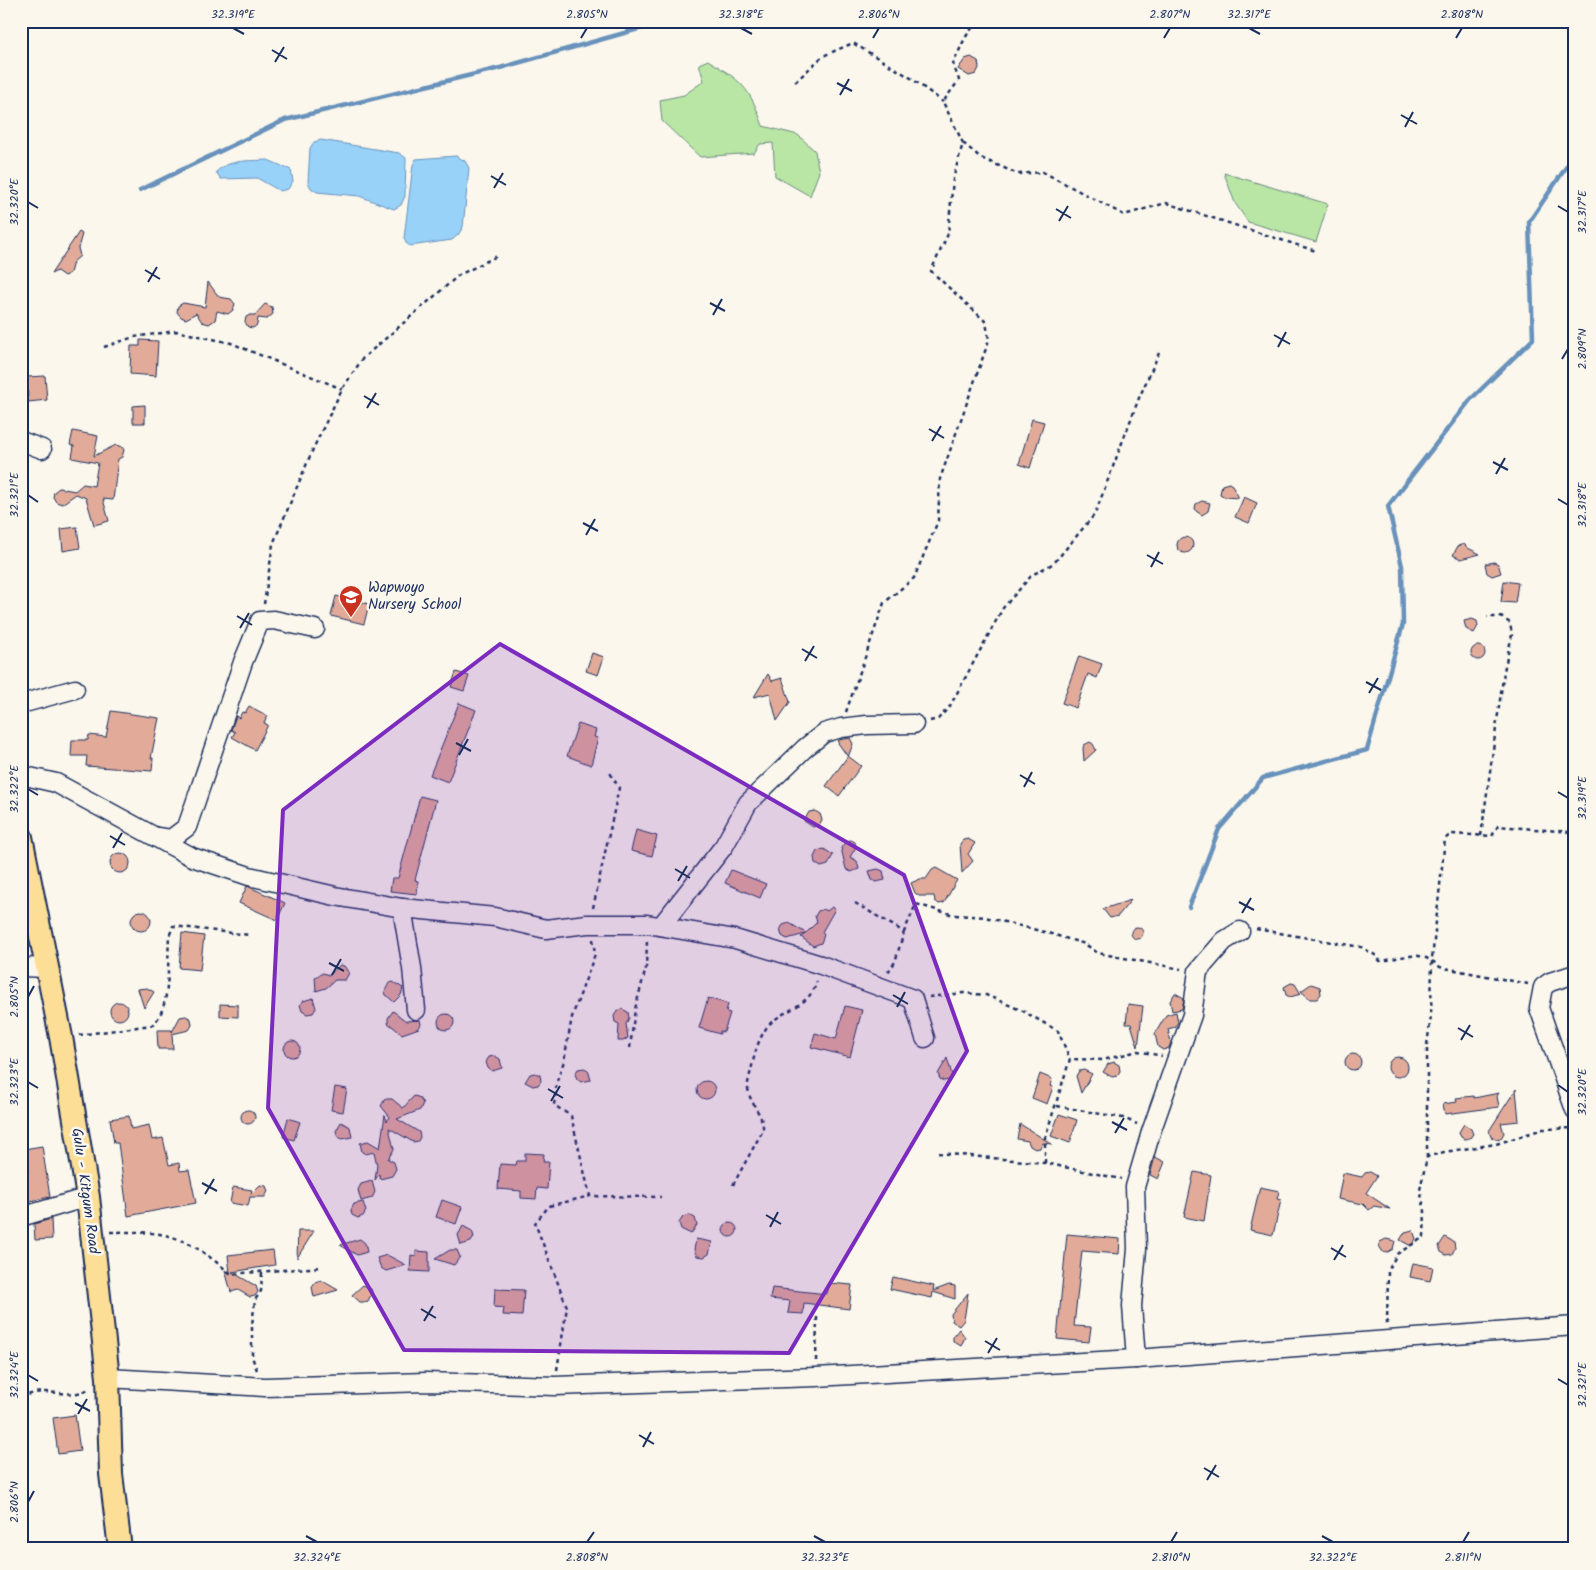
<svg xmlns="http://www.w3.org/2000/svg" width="1596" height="1570" viewBox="0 0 1596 1570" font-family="Kalam,sans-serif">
  <rect width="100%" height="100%" fill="#fbf7ec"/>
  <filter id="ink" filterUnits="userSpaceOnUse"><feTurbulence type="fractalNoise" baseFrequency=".02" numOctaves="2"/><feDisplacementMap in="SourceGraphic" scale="10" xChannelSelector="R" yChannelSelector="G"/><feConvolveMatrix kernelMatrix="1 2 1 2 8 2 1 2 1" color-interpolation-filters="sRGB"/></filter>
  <g filter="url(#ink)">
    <g fill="#b9e6a4" stroke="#6a8a81">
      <path d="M708,60c34,22 41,26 55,66l35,9 17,16 4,21 -9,24 -35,-20 -2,-33 -13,1 -6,9 -54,4 -38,-36 -2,-21 24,-5 20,-14 -5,-17z"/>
      <polygon points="1224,173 1328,204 1316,242 1248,222 1235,203"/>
    </g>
    <g fill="#99d2f9" stroke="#6791bb">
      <polygon points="321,140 399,153 406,158 405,196 401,205 394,209 359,196 317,192 311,188 308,182 310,148 314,142"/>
      <polygon points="456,156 465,161 469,168 463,227 458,235 452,240 410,246 406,243 404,238 413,165 416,159"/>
      <path d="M268,160l23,10 2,11 -5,8 -8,2 -23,-13 -36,1 -5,-7c13,-13 34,-11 52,-12z"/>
    </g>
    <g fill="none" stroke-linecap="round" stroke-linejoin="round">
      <g stroke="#6791bb" stroke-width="4.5">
        <polyline points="140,190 285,120 500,68 667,21"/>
        <polyline points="1189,907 1219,829 1263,778 1367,750 1403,624 1402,566 1388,506 1470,400 1533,339 1529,222 1575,154"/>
      </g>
    </g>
    <g fill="#e2ab99" stroke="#1b2f5e">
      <polygon points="971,57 978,61 979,68 976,74 969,76 958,69 965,59"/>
      <polygon points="79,232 82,234 78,248 80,256 73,262 70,273 64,276 57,271 51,274"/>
      <polygon points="208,282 219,297 231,299 235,304 233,310 228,314 217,311 215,320 209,324 202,322 196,313 186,319 181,317 177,312 178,306 183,303 205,307"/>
      <polygon points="265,304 272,307 273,314 267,319 258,318 257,325 253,328 248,327 245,322 246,317 250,315 255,315"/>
      <polygon points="140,340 158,341 156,376 130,374 131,346 140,346"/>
      <polygon points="45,376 47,400 28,402 27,377"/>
      <polygon points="145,405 145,423 133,423 133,406"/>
      <polygon points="1032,419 1044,422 1030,468 1019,464"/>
      <polygon points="73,431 98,436 94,456 116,445 122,447 124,450 122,457 118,459 113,500 103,499 109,521 94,525 86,498 76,494 62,504 56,502 53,497 54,492 59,488 75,491 83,484 94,486 98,463 72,458 74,446 70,445"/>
      <polygon points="1229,483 1232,485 1239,498 1225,497 1220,494 1222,485"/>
      <polygon points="1244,497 1257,503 1249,523 1235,517"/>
      <polygon points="1202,501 1210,503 1208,511 1202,515 1196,511 1195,508 1196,504"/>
      <polygon points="77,527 80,548 63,551 61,529"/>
      <circle cx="1185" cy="545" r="8"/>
      <polygon points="1464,544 1468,548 1480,554 1461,559 1453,555 1458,546"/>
      <polygon points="1494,562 1498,564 1501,573 1492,576 1487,573 1485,564"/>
      <polygon points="1504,581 1518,583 1515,603 1501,602"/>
      <polygon points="336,596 369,604 364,624 331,616"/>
      <polygon points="1472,619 1477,621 1478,626 1474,633 1466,629 1464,621"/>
      <circle cx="1478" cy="653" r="7"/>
      <polygon points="592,653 604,657 598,675 586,671"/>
      <polygon points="1079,656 1102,664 1097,678 1088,674 1076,708 1062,703"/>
      <polygon points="456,672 469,676 464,691 451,687"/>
      <polygon points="768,674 772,681 782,678 790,702 777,721 770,693 754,697"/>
      <polygon points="459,703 476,710 448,782 430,775"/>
      <polygon points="249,706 268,716 264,723 268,725 255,750 232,737 235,732 231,730 236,716 239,718 242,712 245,713"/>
      <polygon points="111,711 159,718 151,758 153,758 152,771 86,766 87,756 71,756 72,740 88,740 89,735 106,737"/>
      <polygon points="578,724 596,730 594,737 598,738 591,765 567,756"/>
      <polygon points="850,738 853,744 848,757 838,743 839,740"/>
      <polygon points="1090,742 1093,744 1096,750 1084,761 1083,748 1084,745"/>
      <polygon points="848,756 861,766 839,796 826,786"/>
      <polygon points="420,796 436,800 415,880 418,881 417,894 390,891 392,878 398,878"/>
      <polygon points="815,811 820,814 822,820 819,825 813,827 804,821 809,812"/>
      <polygon points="636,830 657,836 652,856 631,851"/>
      <polygon points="968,839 975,843 968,854 973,861 962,873 960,844 963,840"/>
      <polygon points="851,840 855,842 856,847 850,857 857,861 859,869 851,872 846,869 841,848 846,841"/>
      <polygon points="824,849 833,855 828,865 821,867 815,863 814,857 817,851"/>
      <circle cx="120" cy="863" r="10"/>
      <polygon points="936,868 957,880 944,903 939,904 935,901 934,896 919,896 915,893 911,883 920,879 926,879 932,870"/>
      <polygon points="878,869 883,871 885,880 876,882 872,880 869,871"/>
      <polygon points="731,870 766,884 760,898 725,883"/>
      <polygon points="247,886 285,903 277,920 239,903"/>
      <polygon points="1131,900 1118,916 1110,918 1103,909"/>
      <polygon points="832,907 835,909 822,932 824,935 821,943 813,946 801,937 805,934 787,939 782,936 780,930 783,925 789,923 806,933 817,922 815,916 818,911 824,909 827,911"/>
      <circle cx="141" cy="921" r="10"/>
      <circle cx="1137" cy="933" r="6"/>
      <polygon points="182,933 204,936 200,970 179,968"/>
      <polygon points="340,965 344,966 349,973 345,980 335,980 326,988 316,991 315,977 323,973 329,975"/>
      <polygon points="393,982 403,988 401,995 394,1002 386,995 385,991 389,983"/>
      <polygon points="1291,983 1295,984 1301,994 1290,997 1286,995 1284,987"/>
      <polygon points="1311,984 1320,987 1321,994 1317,999 1310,999 1301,991"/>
      <polygon points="147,988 154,992 144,1008 138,989"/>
      <polygon points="1175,993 1184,998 1182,1009 1172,1011 1170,1001"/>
      <polygon points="313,998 316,1008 313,1013 307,1014 302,1011 300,1005 303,1001"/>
      <polygon points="708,998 728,1004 726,1012 730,1013 724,1032 720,1031 720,1034 699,1028"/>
      <circle cx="119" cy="1011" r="9"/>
      <polygon points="220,1004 238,1005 238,1017 220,1016"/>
      <polygon points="1128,1004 1143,1006 1138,1047 1131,1024 1126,1024"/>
      <polygon points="845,1006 862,1010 850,1057 811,1047 815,1033 836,1039"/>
      <polygon points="622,1009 628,1012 629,1018 626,1024 628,1038 623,1041 618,1041 619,1024 615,1022 614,1016 617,1011"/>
      <polygon points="393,1011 406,1021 420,1020 421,1024 419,1028 402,1034 388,1023 388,1018"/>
      <polygon points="1176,1012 1178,1022 1175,1027 1168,1029 1171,1042 1169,1048 1163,1050 1158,1047 1155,1034 1166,1015"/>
      <circle cx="446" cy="1022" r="8"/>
      <polygon points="186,1016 191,1019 192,1025 189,1030 172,1034 173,1049 158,1049 157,1030 172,1030 172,1032 180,1017"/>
      <circle cx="292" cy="1049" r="8"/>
      <circle cx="1353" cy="1062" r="8"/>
      <polygon points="495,1056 500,1059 502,1068 492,1071 488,1068 486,1062 489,1057"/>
      <circle cx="1398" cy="1067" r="10"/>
      <polygon points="947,1058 952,1075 949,1080 944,1081 940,1079 938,1074"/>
      <polygon points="1114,1062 1119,1065 1120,1071 1117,1076 1112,1077 1103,1072 1108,1064"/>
      <polygon points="584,1068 588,1070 591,1080 581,1082 577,1079 575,1074 578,1069"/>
      <polygon points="1084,1070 1092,1074 1081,1093 1076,1076 1079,1071"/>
      <polygon points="535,1073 540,1075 541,1081 538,1085 533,1086 525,1082 530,1074"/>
      <polygon points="1040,1074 1052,1079 1050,1086 1053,1087 1047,1104 1032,1098"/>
      <circle cx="706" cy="1090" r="9"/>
      <polygon points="335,1087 347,1089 343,1112 331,1110"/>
      <polygon points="1516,1089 1519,1121 1501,1123 1504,1133 1501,1138 1496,1139 1491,1137 1489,1131"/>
      <polygon points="1499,1093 1497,1096 1499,1107 1445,1114 1443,1104 1457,1102 1456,1098 1474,1096 1474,1098"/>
      <polygon points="414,1096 418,1097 423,1103 420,1110 397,1119 419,1132 420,1137 418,1141 413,1142 389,1128 394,1149 388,1159 394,1162 396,1169 392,1176 380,1179 379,1174 375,1180 377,1165 374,1152 366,1154 362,1152 360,1143 368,1141 380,1148 385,1115 387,1121 390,1117 381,1106 385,1099 392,1099 403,1108"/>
      <circle cx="248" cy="1117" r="7"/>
      <polygon points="1059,1114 1077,1120 1070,1143 1051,1136"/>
      <polygon points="129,1116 131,1129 149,1125 152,1140 163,1138 169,1165 179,1163 180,1171 189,1170 196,1203 128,1216 118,1143 114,1143 110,1119"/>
      <polygon points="288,1118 300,1122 294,1140 283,1137"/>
      <polygon points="341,1122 350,1127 352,1137 342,1139 338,1137 336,1131"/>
      <polygon points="1020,1124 1039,1136 1052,1144 1043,1143 1040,1148 1035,1149 1030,1146 1028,1141 1017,1139"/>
      <polygon points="1464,1124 1471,1129 1473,1134 1470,1138 1465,1139 1461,1137 1459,1132"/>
      <polygon points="42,1146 50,1197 21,1203 21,1173 28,1172 24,1149"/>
      <polygon points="525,1153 544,1154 543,1162 549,1162 547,1189 537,1188 536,1199 521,1198 521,1191 498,1189 500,1164 516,1165 517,1161 525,1161"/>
      <polygon points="1155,1157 1165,1162 1158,1179 1150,1175"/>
      <polygon points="1194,1172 1211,1175 1204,1221 1184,1217"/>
      <polygon points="1370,1172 1377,1176 1366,1193 1390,1209 1374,1206 1369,1210 1363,1204 1338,1199 1343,1173 1362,1177 1365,1173"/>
      <polygon points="372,1181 375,1192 372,1198 361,1201 358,1190 361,1184"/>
      <polygon points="260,1185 266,1186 268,1191 265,1197 250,1197 248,1206 230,1203 233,1187 252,1190 251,1194"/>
      <polygon points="1260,1187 1279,1191 1277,1199 1281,1200 1273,1235 1250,1230"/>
      <polygon points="442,1200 462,1207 456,1224 436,1217"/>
      <polygon points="363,1202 366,1211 363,1216 358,1218 352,1215 351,1210 354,1204"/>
      <polygon points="689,1215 695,1218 697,1225 691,1234 681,1229 679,1223 683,1217"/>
      <polygon points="51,1219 52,1239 35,1240 34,1224"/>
      <circle cx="730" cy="1230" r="7"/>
      <polygon points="463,1226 472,1231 474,1237 471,1242 461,1245 458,1235"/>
      <polygon points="1413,1230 1416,1239 1411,1246 1400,1240 1405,1232"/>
      <polygon points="298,1231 314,1231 297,1258"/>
      <polygon points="1067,1234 1120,1239 1119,1254 1082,1251 1074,1326 1091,1327 1089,1342 1057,1339"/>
      <polygon points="1445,1237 1454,1242 1455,1248 1452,1254 1446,1255 1441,1252 1439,1246"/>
      <polygon points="360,1239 365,1243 367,1252 357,1255 340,1245"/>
      <polygon points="696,1239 712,1242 709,1254 704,1257 697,1256 694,1250"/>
      <polygon points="1386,1239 1395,1241 1393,1249 1386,1253 1383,1252 1379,1246 1380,1242"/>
      <polygon points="273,1250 275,1265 232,1272 256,1286 258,1292 255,1296 250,1297 238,1290 231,1292 225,1270 230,1273 228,1255"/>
      <polygon points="450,1250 457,1250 460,1257 454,1265 435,1259"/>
      <polygon points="416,1251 429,1252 429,1272 410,1271 411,1255 416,1256"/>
      <polygon points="387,1255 406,1265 386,1271 381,1268 377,1258"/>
      <polygon points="1413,1263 1433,1267 1430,1281 1410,1277"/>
      <polygon points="893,1277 934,1286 933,1291 949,1285 955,1286 955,1299 933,1292 932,1298 890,1289"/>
      <polygon points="321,1280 338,1290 314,1297 312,1287 315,1282"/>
      <polygon points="829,1283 852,1285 849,1309 804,1303 803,1314 788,1313 790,1301 770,1299 772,1288 827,1294"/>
      <polygon points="363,1285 371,1289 372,1293 368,1301 364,1302 360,1302 352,1295"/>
      <polygon points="495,1289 524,1290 522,1316 503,1315 504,1308 494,1307"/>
      <polygon points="968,1293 964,1320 959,1326 952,1321 951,1314"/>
      <polygon points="959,1329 965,1337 961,1346 953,1341 953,1337"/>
      <polygon points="75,1415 80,1451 58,1454 53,1418"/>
    </g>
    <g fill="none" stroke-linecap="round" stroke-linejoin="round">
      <g stroke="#1b2f5e" stroke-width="21">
        <g id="minor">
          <polyline points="21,441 42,449"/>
          <polyline points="21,704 75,689"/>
          <polyline points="21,775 56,783 192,857 249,876 335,896 402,908 495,917 546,929 587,924 647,924 735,939 821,965 913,999 925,1038"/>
          <polyline points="157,837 171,839 187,827 243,662 260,621 274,620 315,629"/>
          <polyline points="402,908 412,968 416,1010"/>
          <polyline points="661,926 724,846 748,803 805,748 824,733 841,728 867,725 914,724"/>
          <polyline points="21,967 48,968"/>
          <polyline points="1575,974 1550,982 1543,987 1539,1008 1575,1110"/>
          <polyline points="21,1217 88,1197"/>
          <polyline points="1136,1359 1132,1306 1137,1249 1135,1187 1151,1132 1192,1015 1198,971 1224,941 1240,931"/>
          <polyline points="108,1378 265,1387 426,1382 555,1386 816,1377 1136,1359 1575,1326"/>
        </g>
      </g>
      <g stroke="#1b2f5e" stroke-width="26">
        <polyline id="major" points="21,837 61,1037 88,1197 108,1378 111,1474 120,1549"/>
      </g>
      <g stroke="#1b2f5e" stroke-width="2.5" stroke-dasharray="4 4" stroke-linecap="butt">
        <polyline points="795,82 823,56 853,43 911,78 943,102"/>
        <polyline points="963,143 981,158 1018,174 1043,172 1124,215 1166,203 1316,251"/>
        <polyline points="104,347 134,337 176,331 231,343 342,389"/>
        <polyline points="264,604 273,544 313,449 342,389 363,358 459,275 497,256"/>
        <polyline points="846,712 884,603 914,578 938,521 940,479 989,340 986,322 931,271 948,234 953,179 963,143 943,102 959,80 953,64 965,38 977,21"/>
        <polyline points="930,721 938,719 950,706 1003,608 1032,575 1054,563 1095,514 1139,398 1159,353"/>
        <polyline points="1481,836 1504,671 1512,635 1510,623 1501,617 1487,617"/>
        <polyline points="855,903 904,932 916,904 954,915 985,917 1048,933 1085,944 1098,953 1181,969"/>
        <polyline points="593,908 619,788 609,771"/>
        <path d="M1256,929l105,18 14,8 5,6c24,-3 39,-13 60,6l88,17"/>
        <polyline points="593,939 595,954 572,1017 564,1061 557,1081 554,1105 571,1116 590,1196 661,1197"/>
        <polyline points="888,972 895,962 904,932"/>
        <polyline points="929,997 964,993 986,995 1025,1012 1058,1031 1070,1059"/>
        <path d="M79,1035l73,-10c20,-16 15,-63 17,-88l4,-11 76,9"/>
        <polyline points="1566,1039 1575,1039"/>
        <polyline points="630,1048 635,1009 646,968 647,941"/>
        <polyline points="1057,1106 1123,1118 1137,1124"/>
        <polyline points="938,1153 1045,1163 1121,1179"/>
        <polyline points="1427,1157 1427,1045 1431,1016 1432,959 1445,839 1451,834 1492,836 1498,826 1570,832"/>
        <polyline points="1045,1163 1045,1138 1070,1059 1103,1060 1138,1051 1162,1056"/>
        <path d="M733,1185l30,-55c1,-16 -14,-26 -15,-42 -1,-6 3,-16 4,-22 3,-14 7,-28 15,-39 13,-17 43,-19 50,-46"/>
        <path d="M110,1232c60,-1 74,3 121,42l91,-7"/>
        <polyline points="1387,1324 1388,1271 1397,1254 1424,1237 1425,1211 1420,1190 1427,1157 1444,1152 1496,1144 1543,1129 1575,1128"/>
        <polyline points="816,1361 817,1317"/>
        <polyline points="257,1370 252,1357 252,1325 255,1300 261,1291 262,1272"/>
        <polyline points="557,1370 567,1307 535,1223 549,1206 590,1196"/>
        <path d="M21,1398c26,-14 45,3 68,-9"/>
      </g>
      <use href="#minor" stroke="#fbf7ec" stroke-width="18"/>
      <use href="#major" stroke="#fcde96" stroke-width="22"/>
    </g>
  </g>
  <path fill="#7b2cbf" fill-opacity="0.2" stroke="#7b2cbf" stroke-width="4" stroke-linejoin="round" d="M500,644l404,231 63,176 -178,302 -385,-3 -136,-242 15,-298z"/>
  <path fill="none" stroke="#1b2f5e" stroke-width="2" d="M233,28l11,6M741,28l11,6M1249,28l11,6M581,38l6,-10M873,38l6,-10M1164,38l6,-10M1456,38l6,-10M272,50l15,9M275,62l9,-15M837,83l15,8M840,95l9,-16M1401,115l16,9M1405,127l8,-15M491,176l15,9M494,188l9,-15M28,202l10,6M1558,206l10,6M1056,209l15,9M1059,221l9,-15M145,270l15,9M148,282l9,-15M710,303l15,8M713,315l9,-16M1274,335l16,9M1278,347l8,-15M1562,359l6,-10M364,396l15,9M367,408l9,-15M929,429l15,9M932,441l9,-15M1493,462l15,8M1496,474l9,-16M28,495l10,7M1558,499l10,6M583,523l15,8M586,535l9,-16M1147,555l16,9M1151,567l8,-15M237,616l15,9M240,628l9,-15M802,649l15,9M805,661l9,-15M1366,682l15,8M1369,693l9,-15M456,743l15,8M459,755l9,-16M1020,775l15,9M1024,787l8,-15M28,789l10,6M1558,792l10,6M110,836l15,9M113,848l9,-15M675,869l15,9M678,881l9,-15M1239,902l15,8M1242,913l9,-15M329,963l15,8M332,975l9,-16M893,995l15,9M28,997l6,-11M897,1007l8,-15M1458,1028l15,9M1461,1040l9,-15M28,1082l10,6M1558,1085l10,7M548,1089l15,9M551,1101l9,-15M1112,1122l15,8M1115,1133l9,-15M202,1183l15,8M205,1194l9,-15M766,1215l15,9M770,1227l8,-15M1331,1248l15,9M1334,1260l9,-15M421,1309l15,9M424,1321l9,-15M985,1341l15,9M988,1353l9,-15M28,1375l10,6M1558,1379l10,6M75,1403l15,8M78,1414l9,-15M639,1435l15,9M643,1447l8,-15M1204,1468l15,9M1207,1480l9,-15M28,1502l6,-11M306,1536l11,6M814,1536l11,6M1322,1536l11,6M587,1542l7,-10M1171,1542l6,-10M1463,1542l6,-10"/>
  <defs>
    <g id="school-pin" transform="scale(1.25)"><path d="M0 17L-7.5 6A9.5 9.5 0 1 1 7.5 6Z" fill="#c8321e" stroke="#fbf7ec"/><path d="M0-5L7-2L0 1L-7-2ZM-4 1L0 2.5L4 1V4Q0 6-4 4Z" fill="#fff"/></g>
  </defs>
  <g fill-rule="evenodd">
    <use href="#school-pin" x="351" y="597"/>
  </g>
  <g text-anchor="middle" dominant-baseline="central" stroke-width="5" stroke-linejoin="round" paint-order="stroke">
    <g font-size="15" fill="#1b2f5e" stroke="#fbf7ec" text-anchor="start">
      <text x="368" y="588">Wapwoyo<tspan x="368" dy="17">Nursery School</tspan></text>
    </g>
    <g font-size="15" fill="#1b2f5e" stroke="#fbf7ec">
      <text transform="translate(85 1191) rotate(82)">Gulu - Kitgum Road</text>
    </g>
  </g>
  <rect width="1596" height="1570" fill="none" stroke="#fbf7ec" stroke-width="55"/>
  <rect x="28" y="28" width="1540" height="1514" fill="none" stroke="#1b2f5e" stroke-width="2"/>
  <g font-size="12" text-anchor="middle" fill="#1b2f5e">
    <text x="233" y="18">32.319°E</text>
    <text x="587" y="18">2.805°N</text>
    <text x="741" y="18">32.318°E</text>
    <text x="879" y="18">2.806°N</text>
    <text x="1170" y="18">2.807°N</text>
    <text x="1249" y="18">32.317°E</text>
    <text x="1462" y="18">2.808°N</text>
    <text transform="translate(14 202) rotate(-90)" y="4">32.320°E</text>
    <text transform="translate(1582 212) rotate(-90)" y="4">32.317°E</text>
    <text transform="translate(1582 349) rotate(-90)" y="4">2.809°N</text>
    <text transform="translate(14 495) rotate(-90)" y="4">32.321°E</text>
    <text transform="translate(1582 505) rotate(-90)" y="4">32.318°E</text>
    <text transform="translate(14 789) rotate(-90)" y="4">32.322°E</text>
    <text transform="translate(1582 798) rotate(-90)" y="4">32.319°E</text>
    <text transform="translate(14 997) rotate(-90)" y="4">2.805°N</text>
    <text transform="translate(14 1082) rotate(-90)" y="4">32.323°E</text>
    <text transform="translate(1582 1092) rotate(-90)" y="4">32.320°E</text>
    <text transform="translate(14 1375) rotate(-90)" y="4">32.324°E</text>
    <text transform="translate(1582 1385) rotate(-90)" y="4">32.321°E</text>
    <text transform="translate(14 1502) rotate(-90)" y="4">2.806°N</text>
    <text x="317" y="1561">32.324°E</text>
    <text x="587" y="1561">2.808°N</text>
    <text x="825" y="1561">32.323°E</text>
    <text x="1171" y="1561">2.810°N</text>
    <text x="1333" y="1561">32.322°E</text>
    <text x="1463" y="1561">2.811°N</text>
  </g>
</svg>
